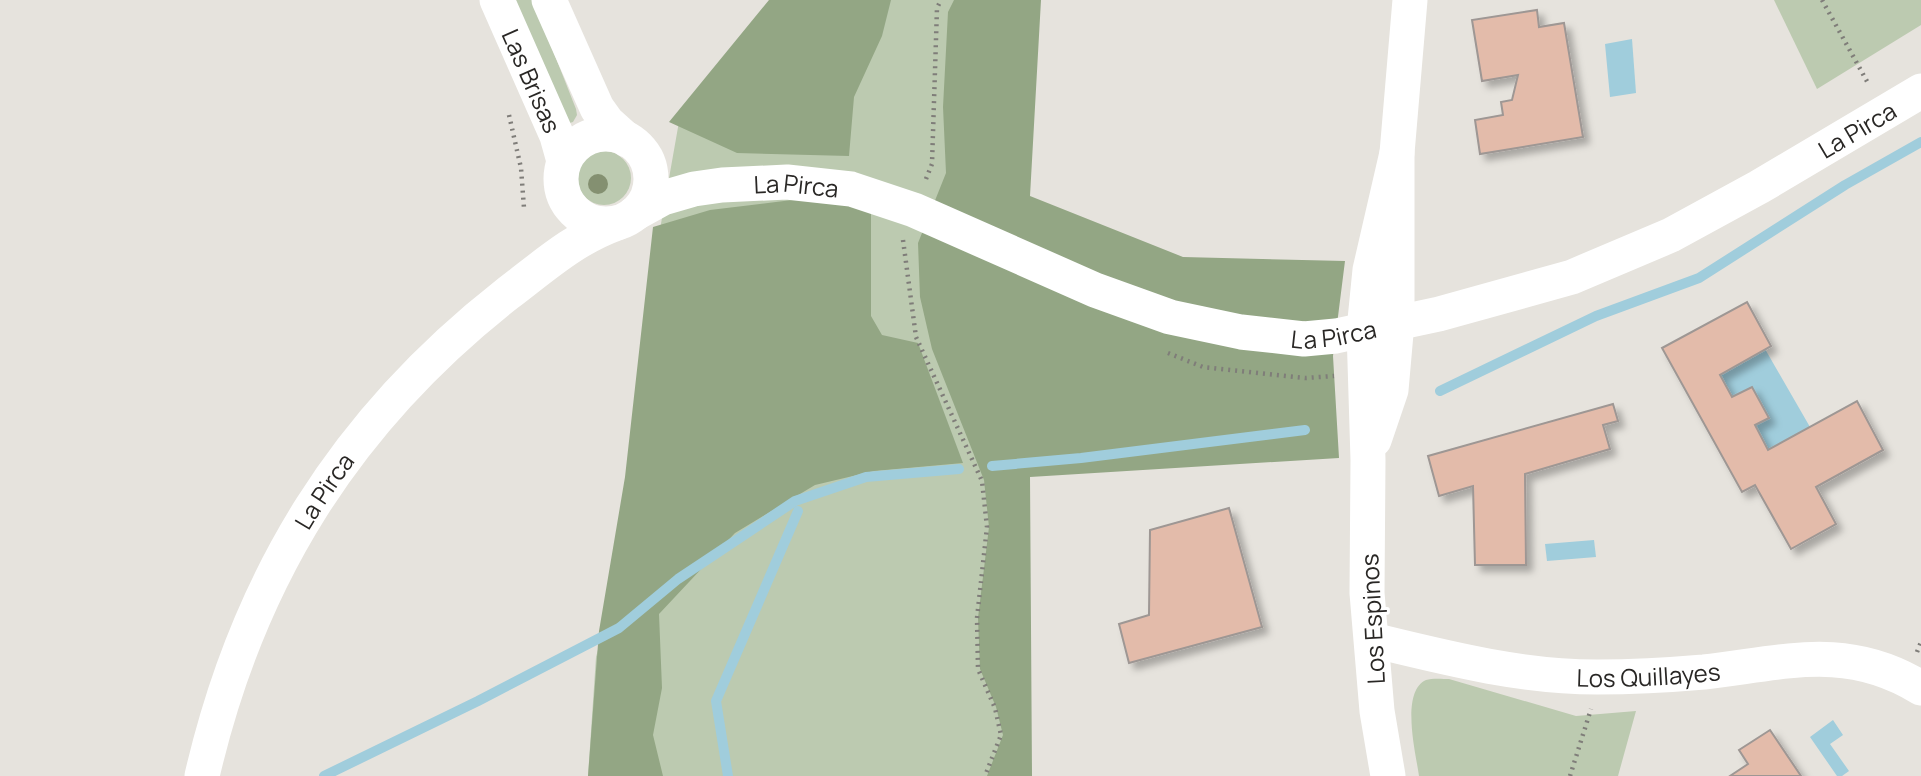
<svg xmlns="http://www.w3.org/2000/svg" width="1921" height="776" viewBox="0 0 1921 776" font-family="Manrope,sans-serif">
  <defs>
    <filter id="shadow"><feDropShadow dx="6" dy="6" stdDeviation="3.5" flood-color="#0004"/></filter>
  </defs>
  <rect width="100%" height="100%" fill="#e6e3dd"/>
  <g fill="#bccab0">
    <polygon points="512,0 533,0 576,109 577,115 573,122 566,124"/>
    <polygon points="772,0 1038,0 1028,199 1031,776 588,776 596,657 647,476 659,235 680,116"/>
    <polygon points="1774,0 1921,0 1921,25 1817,89"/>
    <circle cx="604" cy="178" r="27"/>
    <path d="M1449,679l127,37 60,-5 -18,65h-199c-3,-22 -19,-84 7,-96 6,-2 17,-1 23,-1z"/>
  </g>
  <g fill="#93a684">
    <polygon points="769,0 891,0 882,36 854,97 849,156 737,153 669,122"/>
    <polygon points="954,0 1041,0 1030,196 1183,257 1345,261 1333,356 1339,458 1030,477 1032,776 987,776 1003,735 996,707 980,669 978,618 989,527 984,480 932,349 920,297 918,243 946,173 943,107 948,12"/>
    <polygon points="800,199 871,205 871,316 882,335 918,343 963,463 874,471 815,485 735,533 659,614 662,688 653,735 663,776 588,776 599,631 625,477 653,227 710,210"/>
  </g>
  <g fill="#a0cddc">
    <polygon points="1632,39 1636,93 1610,97 1605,44"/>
    <polygon points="1765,349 1810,427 1768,450 1755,425 1752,387 1732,397 1720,375"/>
    <polygon points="1594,540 1596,557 1547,561 1545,544"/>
    <polygon points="1833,720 1843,735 1830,744 1849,771 1842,776 1837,776 1810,737"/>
  </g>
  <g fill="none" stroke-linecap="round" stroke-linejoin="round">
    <g stroke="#a0cddc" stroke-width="10">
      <polyline points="1440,391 1596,316 1699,278 1845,185 1921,142"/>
      <polyline points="992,466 1081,458 1305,430"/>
      <polyline points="324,776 478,701 619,628 678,579 795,501 866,477 959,469"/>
      <polyline points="728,776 716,701 798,511"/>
    </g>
  </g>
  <g fill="#e3bbaa" stroke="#9e9794" stroke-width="2" filter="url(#shadow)">
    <polygon points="1537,10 1539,27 1564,23 1583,137 1480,154 1475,120 1503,115 1501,102 1512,100 1518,75 1482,81 1472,20"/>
    <polygon points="1747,302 1771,346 1720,375 1732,397 1752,387 1769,418 1755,425 1768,450 1857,401 1883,450 1816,487 1836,524 1791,549 1755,485 1742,492 1662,348"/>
    <polygon points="1613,404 1618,421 1603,425 1610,449 1525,474 1526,565 1475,565 1473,486 1439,496 1428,456"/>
    <polygon points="1229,508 1262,627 1129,663 1119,624 1149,615 1150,530"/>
    <polygon points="1770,730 1801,776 1730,776 1748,764 1739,750"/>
  </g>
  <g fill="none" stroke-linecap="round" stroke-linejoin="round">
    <g stroke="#7f7d79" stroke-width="4.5" stroke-dasharray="2 5" stroke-linecap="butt">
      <polyline points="1822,0 1869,85"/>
      <polyline points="509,115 521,168 524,208"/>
      <polyline points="926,179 932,164 937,8 941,0"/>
      <polyline points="903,240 916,337 982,481 987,527 977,618 978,669 995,708 1001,735 985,776"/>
      <polyline points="1168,353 1203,367 1305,378 1334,376"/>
      <polyline points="1917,652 1921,642"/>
      <polyline points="1570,776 1591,709"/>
    </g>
    <g stroke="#fff" stroke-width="35">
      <path id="s1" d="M497,0l60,136 7,25"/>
      <polyline points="549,0 597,108 607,122 627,140"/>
      <circle cx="606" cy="179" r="45"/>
      <path id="s2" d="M634,214l29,-16 31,-9 28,-4 65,-3 64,7 63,21 181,80 75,27 71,15 63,7 32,-3 103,-22 133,-37 99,-42 88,-48 162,-96"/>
      <polyline points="1374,440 1391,390 1397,322 1397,153 1410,0"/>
      <path id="s3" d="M1372,640c74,18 148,37 225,37 36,0 72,-2 107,-5 80,-9 142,-30 217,16"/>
      <path id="s4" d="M202,776c46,-199 144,-356 305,-482 37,-28 66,-55 110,-71"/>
      <polyline points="1388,776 1377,711 1367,593 1368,460 1364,330 1370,270 1397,153"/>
    </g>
  </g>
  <circle fill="#849071" cx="598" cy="184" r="10"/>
  <g text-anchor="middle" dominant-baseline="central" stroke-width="6" stroke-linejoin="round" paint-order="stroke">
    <g font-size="24" fill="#292725" stroke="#fff">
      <text stroke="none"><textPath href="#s1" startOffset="88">Las Brisas</textPath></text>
      <text stroke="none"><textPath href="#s2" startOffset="1300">La Pirca</textPath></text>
      <text stroke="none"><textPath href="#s2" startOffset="168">La Pirca</textPath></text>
      <text stroke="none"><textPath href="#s2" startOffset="733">La Pirca</textPath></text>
      <text stroke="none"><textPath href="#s4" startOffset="312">La Pirca</textPath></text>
      <text transform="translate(1372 619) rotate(-93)">Los Espinos</text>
      <text stroke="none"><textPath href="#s3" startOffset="280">Los Quillayes</textPath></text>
    </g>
  </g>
</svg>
